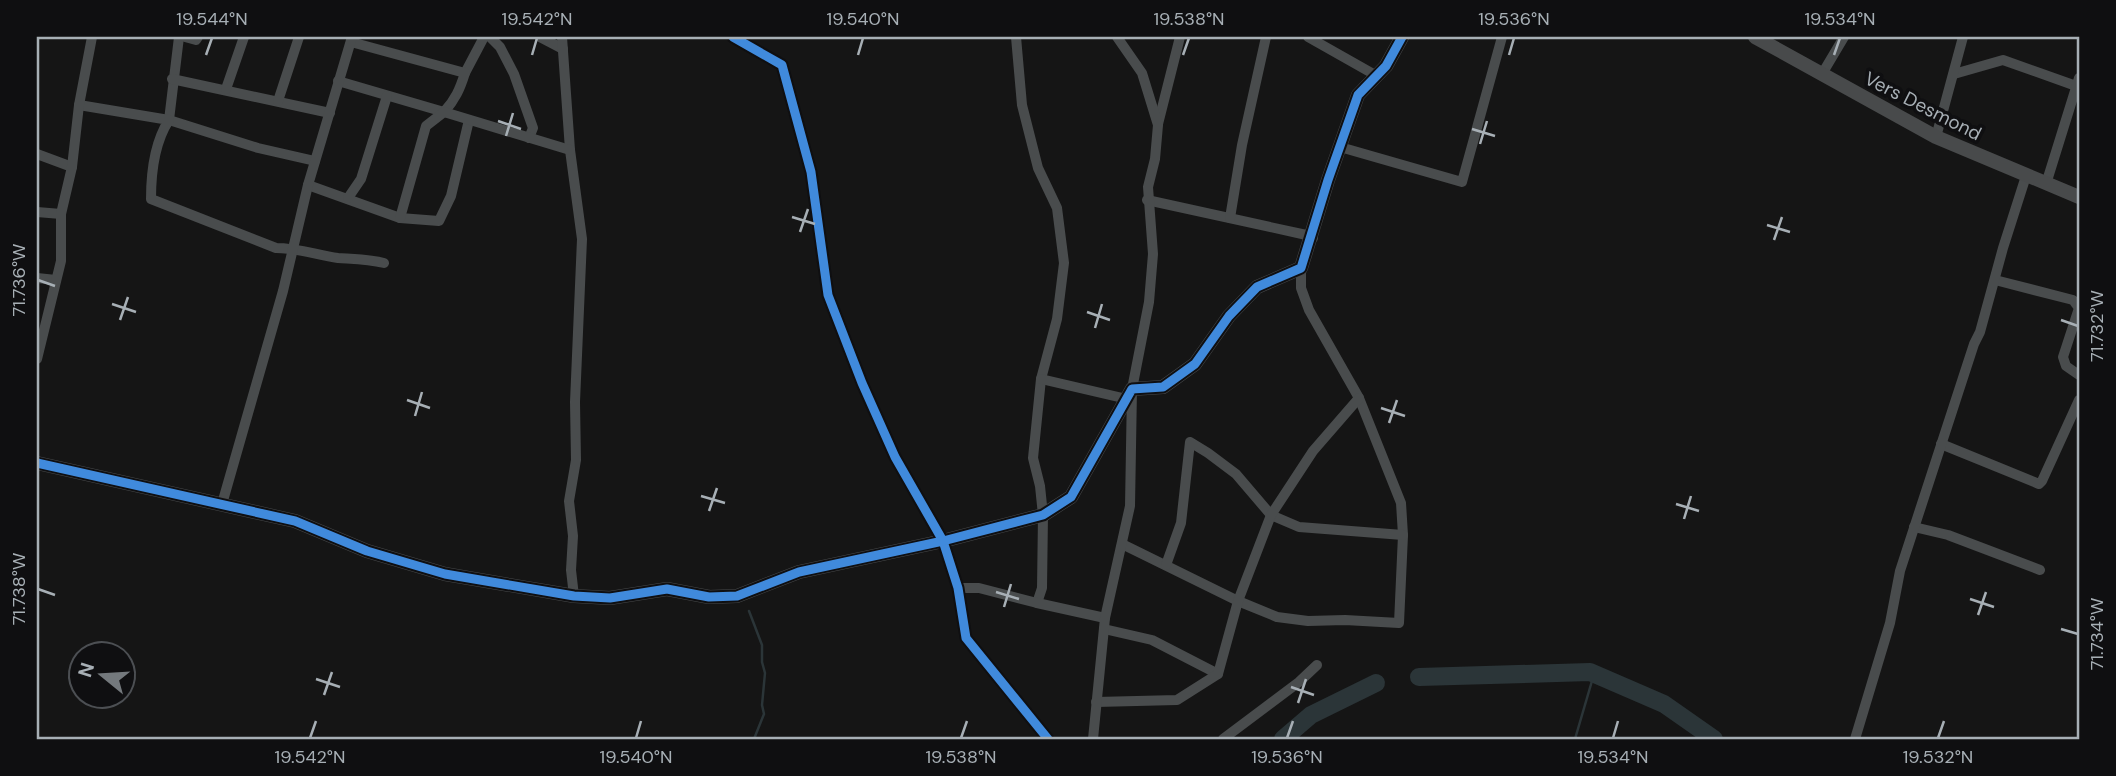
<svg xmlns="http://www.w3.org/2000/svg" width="2116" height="776" viewBox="0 0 2116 776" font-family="'DM Sans',sans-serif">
  <rect width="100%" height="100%" fill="#151515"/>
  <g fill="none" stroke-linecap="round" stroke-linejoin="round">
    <g stroke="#2b3538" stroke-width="2.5">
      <polyline points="749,611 762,645 762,662 765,673 762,705 764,714 754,739"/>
      <polyline points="1575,739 1594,674"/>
    </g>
    <g stroke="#2b3538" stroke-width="18">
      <polyline points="1419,677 1590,672 1664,704 1714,739"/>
      <polyline points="1283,739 1311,715 1376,683"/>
    </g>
    <g stroke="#494c4d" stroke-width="10">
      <polyline points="179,37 169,120 258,148 315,161"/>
      <polyline points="185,37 196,40 198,37"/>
      <polyline points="490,37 500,47 514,74 533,128 529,138"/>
      <polyline points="540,37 563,49"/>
      <polyline points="562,37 570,150 582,239 575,402 576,460 569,501 573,536 571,570 574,596"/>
      <polyline points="733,37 782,65 811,172 828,295 862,383 895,457 943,541 958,588 966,638 1048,739"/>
      <polyline points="1016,37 1022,105 1038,168 1057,208 1064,263 1057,319 1041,379 1033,458 1040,486 1043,515 1042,588 1037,603"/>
      <polyline points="1308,37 1377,76"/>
      <polyline points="465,73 484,37"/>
      <polyline points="1822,74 1844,37"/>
      <polyline points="1954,74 2003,60 2079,87"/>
      <polyline points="172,79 330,113"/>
      <path d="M338,81l106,31c11,-12 16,-23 21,-39l-114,-31"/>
      <polyline points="226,89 244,37"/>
      <polyline points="278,101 299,37"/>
      <path d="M79,105l90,15c-15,23 -18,53 -18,79l125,49c22,0 41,7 62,10 16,1 30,1 46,5"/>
      <polyline points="1158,124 1180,37"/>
      <polyline points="1936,137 1963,37"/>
      <polyline points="1340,147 1462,182 1502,37"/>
      <polyline points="37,154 72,167"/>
      <polyline points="2046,184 2079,78"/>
      <polyline points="308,185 400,218 439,221 451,196 469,120"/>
      <polyline points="348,198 361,179 387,96"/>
      <polyline points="1147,200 1311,236 1313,238"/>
      <polyline points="37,212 61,214"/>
      <polyline points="400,218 426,126 444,112 570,150"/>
      <polyline points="1230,218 1242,145 1266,37"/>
      <polyline points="37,278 56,280"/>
      <polyline points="1995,280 2073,300 2079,308 2063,357 2066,366 2079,375"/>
      <polyline points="37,359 61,261 61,214 72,167 79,105 92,37"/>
      <polyline points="1041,379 1127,399"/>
      <polyline points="1941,444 2039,484 2042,481 2079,400"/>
      <polyline points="222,504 283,291 308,185 352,37"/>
      <polyline points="1914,527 1948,535 2040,570"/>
      <polyline points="1122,544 1238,601 1277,617 1308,621 1345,620 1399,623 1403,535 1401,503 1359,398 1309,310 1301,288 1301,268"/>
      <polyline points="1166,565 1181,523 1190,442 1208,453 1236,474 1271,515 1299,527 1403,535"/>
      <polyline points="958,588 979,588 1037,603 1105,618"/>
      <polyline points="1104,629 1152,640 1218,674"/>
      <polyline points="1096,702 1177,700 1218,674 1238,601 1271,515 1313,451 1359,398"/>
      <polyline points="1093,739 1105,618 1130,506 1132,389 1149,302 1153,254 1148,187 1155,159 1158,125 1142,73 1117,37"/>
      <polyline points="1223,739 1299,682 1317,665"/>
      <polyline points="1855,739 1890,623 1900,571 1974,344 1980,332 2003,248 2026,176"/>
    </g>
    <g stroke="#484a4b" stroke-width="14">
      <polyline points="1755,37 1936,137 2079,197"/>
      <polyline points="37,463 295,521 367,551 445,574 574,596 610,598 667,589 709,597 737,596 799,572 943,541 1043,515 1071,497 1132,389 1163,387 1195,364 1229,316 1257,287 1301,268 1328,180 1358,95 1386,66 1402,37"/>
    </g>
    <g stroke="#0f0f11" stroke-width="13">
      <g id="cycleway">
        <polyline points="733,37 782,65 811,172 828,295 862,383 895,457 943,541 958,588 966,638 1048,739"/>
        <polyline points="37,463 295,521 367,551 445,574 574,596 610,598 667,589 709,597 737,596 799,572 943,541 1043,515 1071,497 1132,389 1163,387 1195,364 1229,316 1257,287 1301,268 1328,180 1358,95 1386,66 1402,37"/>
      </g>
    </g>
    <use href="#cycleway" stroke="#408adc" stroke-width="9"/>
  </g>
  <path fill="none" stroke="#a7afb5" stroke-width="2.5" d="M206,55l6,-17M532,55l5,-17M858,55l5,-17M1183,55l6,-17M1509,55l5,-17M1834,55l6,-17M498,121l23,8M1472,129l23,7M506,136l7,-23M1480,144l7,-23M792,217l23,7M1767,225l23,7M800,232l8,-23M1774,240l8,-23M38,280l17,6M112,304l24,8M1087,312l23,8M120,320l8,-23M2061,320l17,6M1095,328l7,-24M407,400l23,8M1381,408l24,8M415,416l7,-24M1389,423l8,-23M701,496l24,7M1676,504l23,7M709,511l8,-23M1684,519l7,-23M38,589l17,6M996,592l23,7M1970,599l24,8M1004,607l7,-23M1978,615l8,-23M2061,629l17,5M316,679l24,8M1291,687l23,8M324,695l8,-23M1298,703l8,-24M310,738l6,-17M636,738l5,-17M961,738l6,-17M1287,738l6,-17M1613,738l5,-17M1938,738l6,-17"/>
  <g text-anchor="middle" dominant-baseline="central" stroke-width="7" stroke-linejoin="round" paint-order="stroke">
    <g font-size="19" fill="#a7afb5" stroke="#0f0f11">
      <text transform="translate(1923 106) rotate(27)">Vers Desmond</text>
    </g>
  </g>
  <rect width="2116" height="776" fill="none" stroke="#0f0f11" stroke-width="77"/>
  <g transform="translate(102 675) rotate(288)"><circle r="33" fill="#0f0f11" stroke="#4c4f53" stroke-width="2"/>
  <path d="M0-5L12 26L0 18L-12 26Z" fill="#74797d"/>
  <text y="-10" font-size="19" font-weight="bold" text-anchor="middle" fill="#a7afb5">N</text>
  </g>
  <rect x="38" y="38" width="2040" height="700" fill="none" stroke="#a7afb5" stroke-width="2.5"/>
  <g font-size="18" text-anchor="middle" fill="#a7afb5">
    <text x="212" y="25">19.544°N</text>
    <text x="537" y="25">19.542°N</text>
    <text x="863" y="25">19.540°N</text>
    <text x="1189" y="25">19.538°N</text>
    <text x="1514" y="25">19.536°N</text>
    <text x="1840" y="25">19.534°N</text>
    <text transform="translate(19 280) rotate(-90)" y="6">71.736°W</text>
    <text transform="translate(2097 326) rotate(-90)" y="6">71.732°W</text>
    <text transform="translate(19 589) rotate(-90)" y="6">71.738°W</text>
    <text transform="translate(2097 634) rotate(-90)" y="6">71.734°W</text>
    <text x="310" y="763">19.542°N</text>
    <text x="636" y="763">19.540°N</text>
    <text x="961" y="763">19.538°N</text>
    <text x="1287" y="763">19.536°N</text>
    <text x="1613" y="763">19.534°N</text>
    <text x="1938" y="763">19.532°N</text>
  </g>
</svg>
